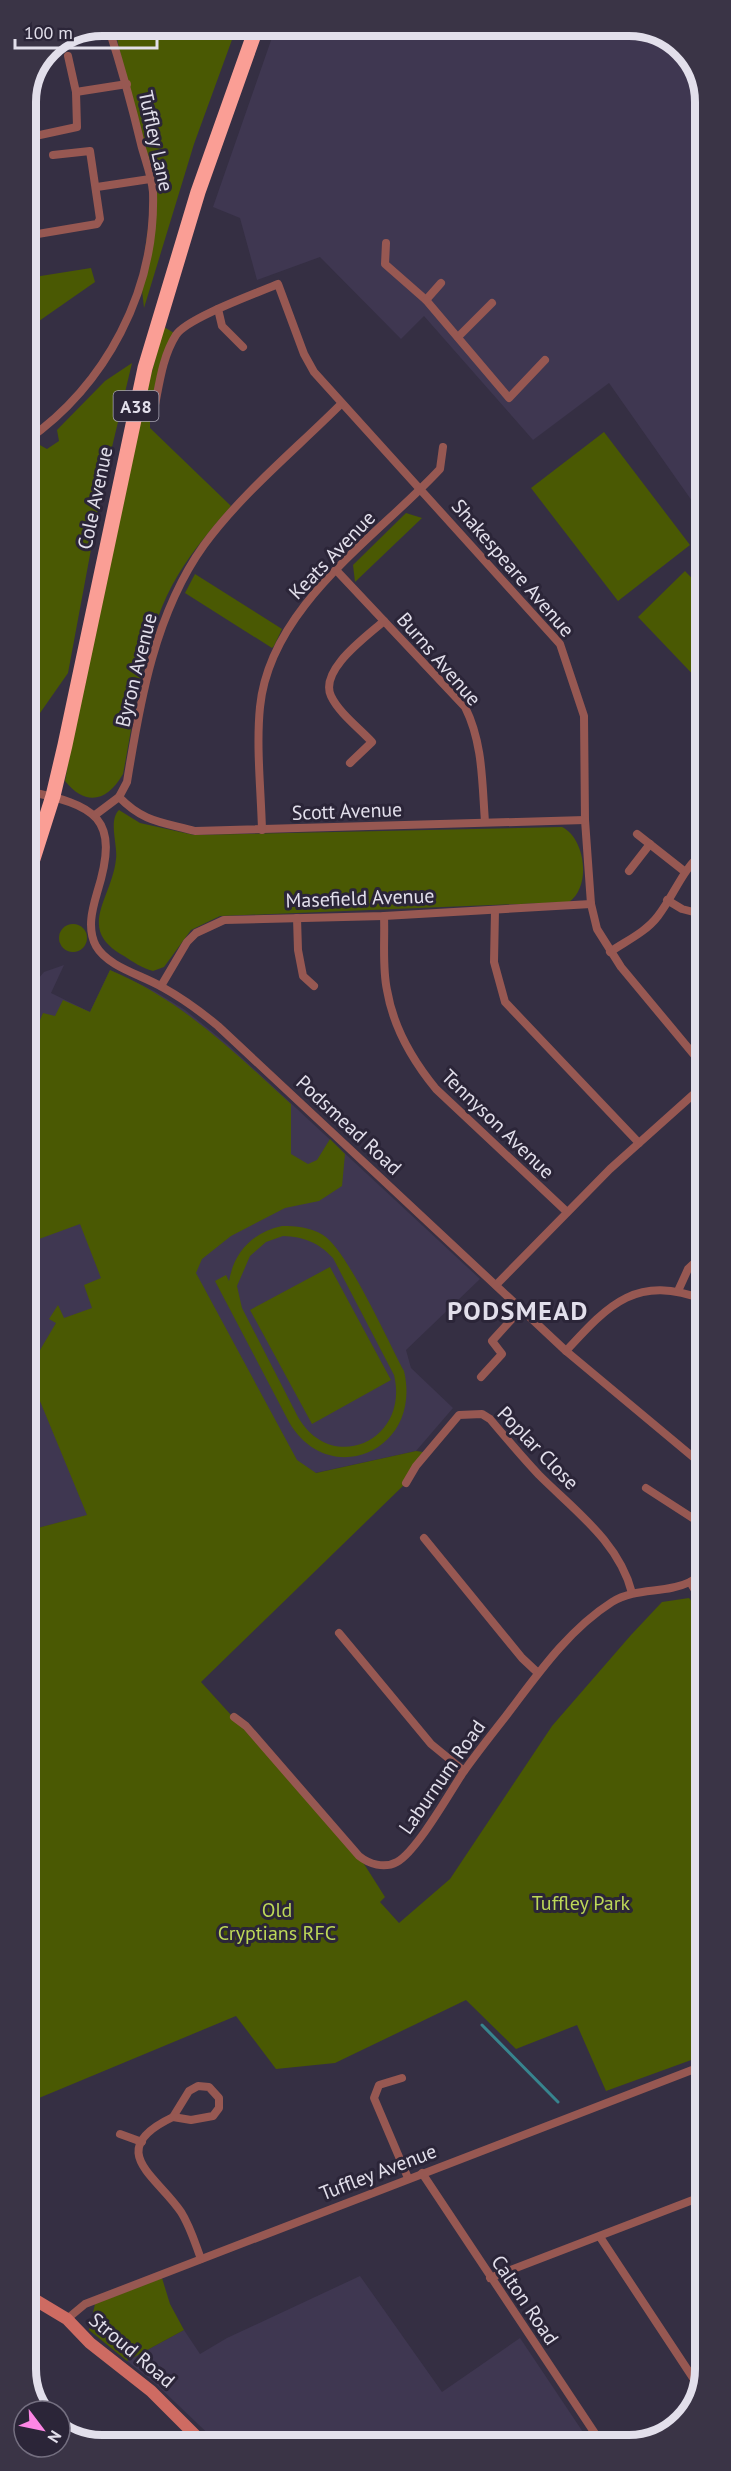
<svg xmlns="http://www.w3.org/2000/svg" width="731" height="2471" viewBox="0 0 731 2471" font-family="'PT Sans',sans-serif">
  <rect width="100%" height="100%" fill="#352f43"/>
  <g fill="#3f3751">
    <polygon points="276,26 639,26 680,45 704,87 704,518 609,383 533,440 424,316 401,339 320,257 257,280 240,218 213,207"/>
    <polygon points="64,965 51,993 90,1012 110,970 154,991 185,1010 227,1044 480,1279 406,1350 411,1368 453,1408 416,1451 301,1476 73,1519 26,1531 26,993 44,972"/>
    <polygon points="360,2276 442,2392 520,2338 591,2444 220,2445 156,2384 127,2361 184,2330 200,2354 227,2338"/>
  </g>
  <g fill="#4a5903" fill-rule="evenodd">
    <polygon points="114,26 206,26 233,37 194,144 144,308 141,281 153,191"/>
    <polygon points="91,268 95,282 39,321 28,278"/>
    <path d="M164,327l10,6 -24,85v10l81,78c-19,22 -38,44 -53,69 -35,58 -42,134 -55,199 -15,26 -36,34 -58,7l3,-18 70,-340z"/>
    <polygon points="132,363 103,485 68,673 26,733 26,451 38,444 47,449 59,441 57,430 105,381"/>
    <polygon points="604,432 690,545 618,601 531,488"/>
    <polygon points="406,513 422,518 355,582 353,565"/>
    <polygon points="685,571 704,591 704,680 701,683 638,617"/>
    <polygon points="195,574 282,629 274,646 272,648 185,593"/>
    <path d="M119,810l21,13 54,12 368,-8c23,11 30,59 7,75l-349,14 -29,14 -27,37 -11,4c-11,-3 -20,-9 -29,-15 -49,-27 -12,-57 -8,-97 2,-14 -8,-38 3,-49z"/>
    <circle cx="73" cy="938" r="14"/>
    <path d="M110,970c72,30 124,82 181,134v50l17,10 9,-4 13,-21 15,15 -3,32 -23,15 -34,7 -54,28 -29,23 -6,14 101,187 19,13 100,-22 14,2 -24,30 -205,199 158,174 26,41 -5,5 19,21 51,-44 102,-153 79,-91 31,-33 27,-4 16,20v437l-99,36 -29,-66 -61,24 -50,-49 -131,63 -59,6 -40,-53 -209,87 -1,-572 61,-16 -52,-126 -4,-37 9,-2 16,-27 -7,-4 9,-14 6,13 28,-10 -8,-23 17,-7 -21,-54 -41,15 -13,-35v-152l17,-39 12,3 8,-16 27,12z"/>
    <path d="M282,1226c14,0 28,1 41,9 23,13 66,108 81,136 19,81 -76,119 -115,51l-74,-141 11,-6 3,6c5,-29 24,-49 53,-55zM283,1236c21,1 35,6 50,22l61,117c16,65 -62,101 -96,42l-56,-109 -5,-22 13,-30 16,-14z"/>
    <polygon points="330,1267 391,1380 312,1424 250,1310"/>
    <polygon points="162,2278 170,2304 184,2330 127,2361 89,2330 95,2304"/>
  </g>
  <g fill="none" stroke-linecap="round" stroke-linejoin="round">
    <polyline stroke="#37848e" stroke-width="3" points="482,2025 558,2102"/>
    <g stroke="#975852" stroke-width="8">
      <polyline points="76,92 127,84"/>
      <polyline points="26,138 77,127 76,92 68,56"/>
      <polyline points="97,187 150,179"/>
      <polyline points="26,236 97,224 100,219 90,151 53,155"/>
      <polyline points="386,243 385,264 426,300 509,398 545,360"/>
      <polyline points="426,300 441,283"/>
      <polyline points="218,309 222,326 243,347"/>
      <polyline points="458,337 492,303"/>
      <path d="M154,410c5,-24 8,-53 22,-75 11,-17 81,-42 102,-51l26,70 10,18 246,272 24,72 1,104 6,84 6,25 24,38 84,101"/>
      <path d="M26,441c80,-56 130,-150 127,-249 -1,-14 -7,-30 -11,-44 -10,-42 -21,-82 -34,-122"/>
      <path d="M336,570l129,137c18,36 17,75 20,115"/>
      <path d="M350,763l22,-21c-13,-14 -33,-29 -41,-46 -12,-26 35,-59 53,-75"/>
      <polyline points="700,766 704,772"/>
      <path d="M26,791c70,14 95,26 71,102 -5,17 -10,36 -1,53 12,21 46,29 66,41 20,11 38,24 56,39l348,325 139,116"/>
      <path d="M119,797c24,25 43,25 76,34l390,-11"/>
      <path d="M95,815l24,-18 8,-15c13,-81 28,-169 77,-237 38,-52 91,-95 137,-141"/>
      <path d="M262,830c-1,-40 -6,-83 -2,-123 10,-101 117,-170 180,-238l3,-22"/>
      <polyline points="637,834 684,871"/>
      <polyline points="629,871 650,844"/>
      <polyline points="667,900 682,909 705,915"/>
      <polyline points="495,910 494,962 505,1002 639,1143"/>
      <path d="M384,916c1,24 -2,51 3,74 6,36 26,71 49,99l131,123"/>
      <polyline points="297,918 298,950 303,976 314,986"/>
      <path d="M610,952c16,-11 36,-20 48,-36 17,-22 24,-47 46,-64"/>
      <polyline points="161,986 187,942 196,933 224,920 384,916 591,904"/>
      <polyline points="496,1285 610,1169 705,1084"/>
      <polyline points="678,1291 688,1269 705,1253"/>
      <path d="M566,1351c44,-48 71,-77 139,-51"/>
      <polyline points="705,1353 698,1360 705,1366"/>
      <polyline points="481,1377 502,1354 492,1341 521,1309"/>
      <path d="M406,1483l10,-17 43,-51 23,-1 8,5c16,19 32,38 49,56 35,35 80,67 93,118"/>
      <polyline points="646,1488 705,1526"/>
      <polyline points="424,1538 522,1658 538,1673"/>
      <polyline points="705,1572 690,1582 705,1607"/>
      <polyline points="339,1633 431,1744 464,1771"/>
      <path d="M234,1717l12,9 113,130c10,8 25,13 38,6 19,-10 52,-68 65,-88 14,-20 29,-39 44,-58 31,-41 62,-86 106,-114 24,-15 53,-8 78,-20"/>
      <polyline points="402,2078 379,2085 374,2098 408,2178"/>
      <polygon points="198,2086 209,2087 219,2098 219,2108 213,2116 191,2120 173,2117 189,2091"/>
      <path d="M173,2117c-70,33 -16,59 8,95 9,14 14,31 20,47"/>
      <polyline points="120,2134 142,2142"/>
      <polyline points="422,2173 602,2444"/>
      <polyline points="27,2191 35,2211 27,2228"/>
      <polyline points="600,2237 699,2387"/>
      <polyline points="490,2278 698,2198 705,2210"/>
      <polyline points="67,2319 85,2304 705,2065"/>
    </g>
    <polyline stroke="#ce6b62" stroke-width="12" points="27,2295 67,2319 90,2343 151,2391 205,2445"/>
    <polyline stroke="#fa9e95" stroke-width="15" points="26,881 53,796 65,745 145,368 198,192 257,26"/>
  </g>
  <g text-anchor="middle" dominant-baseline="central" stroke-width="6" stroke-linejoin="round" paint-order="stroke">
    <rect fill="#2b2538" stroke="#aba7b5" stroke-width="1.5" x="113.5" y="391" width="45" height="30" rx="4.5"/>
    <g font-size="18" font-weight="bold" fill="#e2dfeb">
      <text x="136" y="406">A38</text>
    </g>
    <g font-size="20" fill="#e2dfeb" stroke="#2b2538">
      <text transform="translate(156 141) rotate(78)">Tuffley Lane</text>
      <text transform="translate(95 498) rotate(-78)">Cole Avenue</text>
      <text transform="translate(332 555) rotate(-46)">Keats Avenue</text>
      <text transform="translate(513 568) rotate(49)">Shakespeare Avenue</text>
      <text transform="translate(439 659) rotate(49)">Burns Avenue</text>
      <text transform="translate(136 670) rotate(-76)">Byron Avenue</text>
      <text transform="translate(347 811) rotate(-2)">Scott Avenue</text>
      <text transform="translate(360 898) rotate(-2)">Masefield Avenue</text>
      <text transform="translate(498 1124) rotate(44)">Tennyson Avenue</text>
      <text transform="translate(349 1125) rotate(43)">Podsmead Road</text>
      <text transform="translate(538 1448) rotate(46)">Poplar Close</text>
      <text transform="translate(442 1777) rotate(-55)">Laburnum Road</text>
      <text transform="translate(378 2172) rotate(-21)">Tuffley Avenue</text>
      <text transform="translate(525 2300) rotate(56)">Calton Road</text>
      <text transform="translate(132 2350) rotate(40)">Stroud Road</text>
    </g>
    <g font-size="20" fill="#bdd858" stroke="#2b2538">
      <text x="581" y="1903">Tuffley Park</text>
      <text x="277" y="1910">Old<tspan x="277" dy="23">Cryptians RFC</tspan></text>
    </g>
    <g font-size="26" font-weight="bold" letter-spacing="1.5" fill="#e2dfeb" stroke="#2b2538">
      <text x="518" y="1310">PODSMEAD</text>
    </g>
  </g>
  <path d="M0 0H731V2471H0ZM102 36H629A66 66 0 0 1 695 102V2369A66 66 0 0 1 629 2435H102A66 66 0 0 1 36 2369V102A66 66 0 0 1 102 36Z" fill="#3a3446" fill-rule="evenodd"/>
  <path fill="none" stroke="#e2dfeb" stroke-width="8" d="M102 36H629A66 66 0 0 1 695 102V2369A66 66 0 0 1 629 2435H102A66 66 0 0 1 36 2369V102A66 66 0 0 1 102 36Z"/>
  <g transform="translate(42 2429) rotate(122)"><circle r="28" fill="#2b2538" stroke="#746f80" stroke-width="1.5"/>
  <path d="M0-4.5L10 22L0 15L-10 22Z" fill="#fc86e4"/>
  <text y="-9" font-size="16" font-weight="bold" text-anchor="middle" fill="#e2dfeb">N</text>
  </g>
  <path d="M15 39v9h142v-9" fill="none" stroke="#e2dfeb" stroke-width="3"/>
  <text x="24" y="39" font-size="18" fill="#e2dfeb" stroke="#2b2538" stroke-width="4.5" paint-order="stroke">100 m</text>
</svg>
